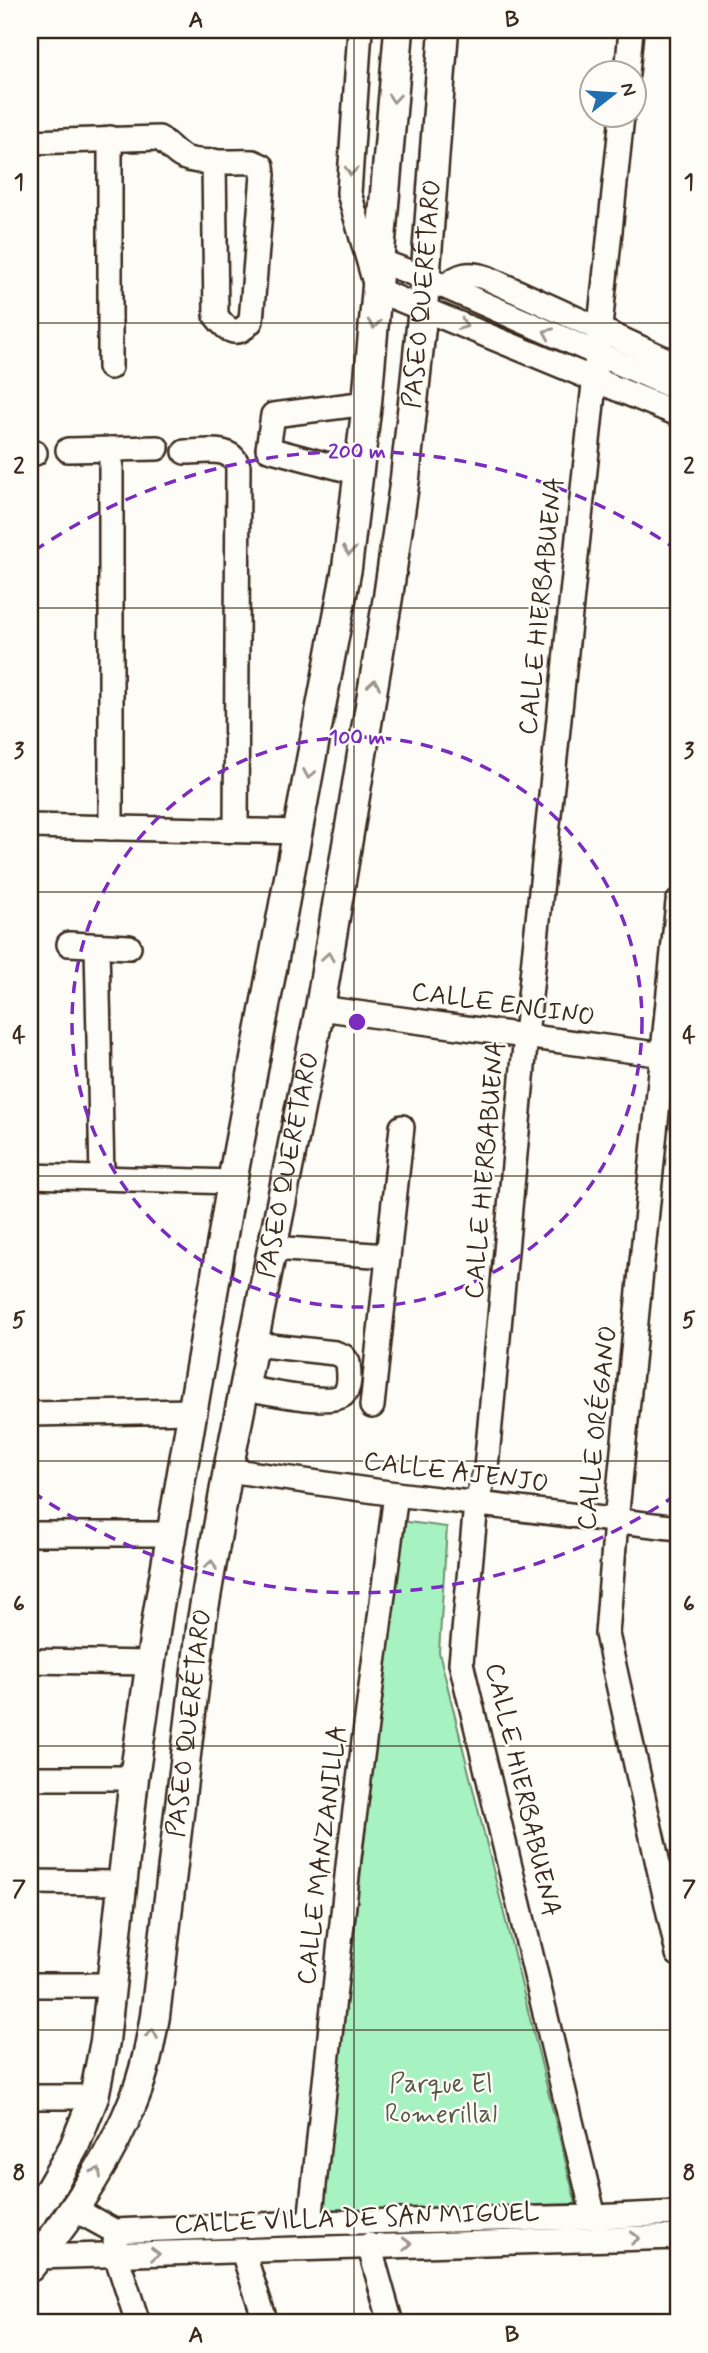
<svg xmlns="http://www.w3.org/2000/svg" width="708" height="2353" viewBox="0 0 708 2353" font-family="Mynerve,sans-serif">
  <rect width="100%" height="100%" fill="#fdfcf7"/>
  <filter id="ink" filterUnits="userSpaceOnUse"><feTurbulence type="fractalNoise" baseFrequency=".0143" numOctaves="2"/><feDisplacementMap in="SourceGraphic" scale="14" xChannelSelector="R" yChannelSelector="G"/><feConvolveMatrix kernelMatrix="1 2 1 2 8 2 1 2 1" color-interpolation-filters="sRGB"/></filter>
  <g filter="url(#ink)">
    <polygon fill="#a7f2c1" stroke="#718e70" stroke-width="2" points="400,1521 447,1527 439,1652 576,2204 323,2211"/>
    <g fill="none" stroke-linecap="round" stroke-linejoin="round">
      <g stroke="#3b2a1e" stroke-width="28">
        <g id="minor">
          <polyline points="360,30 349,193 377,290 678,414"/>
          <polyline points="627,74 631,30"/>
          <polyline points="110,138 110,367"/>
          <path d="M30,142l129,-4c8,5 14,13 22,18 13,9 55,5 72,6l9,4 1,9 -12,146c-14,17 -23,11 -35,-5l-2,-155"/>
          <polyline points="380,261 425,278 678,389"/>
          <path d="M445,287c14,-13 24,-15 42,-9l191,87"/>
          <polyline points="111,449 111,828"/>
          <polyline points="68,450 157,448"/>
          <path d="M185,452c20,0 46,-7 53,14l-2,364"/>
          <polyline points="30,453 35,453"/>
          <polyline points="359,473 268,449 273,415 367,403"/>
          <polyline points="30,826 299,832"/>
          <polyline points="678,902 616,1521 607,1634 678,1954"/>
          <polyline points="69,944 129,947"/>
          <polyline points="97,946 102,1177"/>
          <polyline points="320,1008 678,1057"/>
          <polyline points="30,1176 232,1182"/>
          <polyline points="272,1248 388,1256"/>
          <path d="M244,1388c19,3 85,18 99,7 8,-7 6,-23 5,-32l-5,-7 -8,-3 -82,-9"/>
          <polyline points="372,1406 402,1127"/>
          <polyline points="30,1414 194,1411"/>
          <polyline points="228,1470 396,1494 678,1528"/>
          <polyline points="30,1534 171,1534"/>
          <polyline points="30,1661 150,1663"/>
          <polyline points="30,1778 134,1778"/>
          <polyline points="30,1882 122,1883"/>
          <polyline points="30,1985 112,1985"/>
          <polyline points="30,2097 94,2097"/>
          <polyline points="74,2209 114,2231 310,2223 594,2217 678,2213"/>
          <polyline points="594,2217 461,1663 476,1504 486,1468 526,1035 622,116"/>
          <polyline points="310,2223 349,1857 396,1494"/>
          <polyline points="115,2242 116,2255 138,2323"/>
          <polyline points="369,2245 391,2323"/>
          <polyline points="243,2252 266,2323"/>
          <path d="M38,2257c214,-7 427,-15 640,-20"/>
        </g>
      </g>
      <g stroke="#3b2a1e" stroke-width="33">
        <g id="major">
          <polyline points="30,2217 50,2189 74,2147 94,2097 105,2041 134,1778 158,1612 232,1182 347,568 367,403 399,30"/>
          <path id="s1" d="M30,2267c41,-50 80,-107 104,-168 11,-27 16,-55 21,-83l47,-396 26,-150 92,-462 68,-411 17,-119 18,-170 21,-278"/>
        </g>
      </g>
      <use href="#minor" stroke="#fdfcf7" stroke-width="23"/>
      <use href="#major" stroke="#fdfcf7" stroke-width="28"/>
    </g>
    <defs><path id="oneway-chevron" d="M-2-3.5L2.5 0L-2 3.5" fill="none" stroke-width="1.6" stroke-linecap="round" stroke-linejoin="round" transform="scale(1.75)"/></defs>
    <g stroke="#9c938a">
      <use href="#oneway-chevron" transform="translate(394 98) rotate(95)"/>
      <use href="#oneway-chevron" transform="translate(351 171) rotate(94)"/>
      <use href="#oneway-chevron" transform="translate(374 324) rotate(95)"/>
      <use href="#oneway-chevron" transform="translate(463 325) rotate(22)"/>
      <use href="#oneway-chevron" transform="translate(548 333) rotate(-156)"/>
      <use href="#oneway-chevron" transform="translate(349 551) rotate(97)"/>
      <use href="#oneway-chevron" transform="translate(374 684) rotate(-81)"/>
      <use href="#oneway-chevron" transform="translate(309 774) rotate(100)"/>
      <use href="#oneway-chevron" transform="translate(328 957) rotate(-81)"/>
      <use href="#oneway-chevron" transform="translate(211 1565) rotate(-80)"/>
      <use href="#oneway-chevron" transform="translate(152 2034) rotate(-80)"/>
      <use href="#oneway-chevron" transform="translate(97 2172) rotate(-59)"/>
      <use href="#oneway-chevron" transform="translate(635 2238) rotate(-2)"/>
      <use href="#oneway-chevron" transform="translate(407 2244) rotate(-2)"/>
      <use href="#oneway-chevron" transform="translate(155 2254) rotate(-1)"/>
    </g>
  </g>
  <path fill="none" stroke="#3b2a1e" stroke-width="2" stroke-opacity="0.55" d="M354,30v2293M30,323h648M30,608h648M30,892h648M30,1176h648M30,1461h648M30,1746h648M30,2030h648"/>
  <g fill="none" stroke="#7b2cbf" stroke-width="3.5" stroke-dasharray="12 9">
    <circle cx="357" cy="1022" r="285"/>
    <path d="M676 1495A571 571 0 0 1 34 1493M34 551A571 571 0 0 1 676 549"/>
  </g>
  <g text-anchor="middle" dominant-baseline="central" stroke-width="5" stroke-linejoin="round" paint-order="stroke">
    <g font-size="26" fill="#3b2a1e" stroke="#fdfcf7">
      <text stroke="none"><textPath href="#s1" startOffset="2028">PASEO QUERÉTARO</textPath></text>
      <text transform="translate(542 606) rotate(-84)">CALLE HIERBABUENA</text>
      <text transform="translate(503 1005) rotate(8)">CALLE ENCINO</text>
      <text stroke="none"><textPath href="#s1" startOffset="1146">PASEO QUERÉTARO</textPath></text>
      <text transform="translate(486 1170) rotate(-85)">CALLE HIERBABUENA</text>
      <text transform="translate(598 1428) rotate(-84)">CALLE ORÉGANO</text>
      <text transform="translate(456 1473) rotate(7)">CALLE AJENJO</text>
      <text stroke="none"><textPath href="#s1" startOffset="579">PASEO QUERÉTARO</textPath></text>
      <text transform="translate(522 1790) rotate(77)">CALLE HIERBABUENA</text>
      <text transform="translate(323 1855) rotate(-83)">CALLE MANZANILLA</text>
      <text transform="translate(357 2219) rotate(-2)">CALLE VILLA DE SAN MIGUEL</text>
    </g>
    <g font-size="26" fill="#565c47" stroke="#fdfcf7">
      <text x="441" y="2085">Parque El<tspan x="441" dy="30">Romerillal</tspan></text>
    </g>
  </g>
  <circle cx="357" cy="1022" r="10" fill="#7b2cbf" stroke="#fdfcf7" stroke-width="3.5"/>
  <g font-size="21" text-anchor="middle" font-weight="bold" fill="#7b2cbf" stroke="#fdfcf7" stroke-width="5" stroke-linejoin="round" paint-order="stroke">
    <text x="357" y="458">200 m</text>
    <text x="357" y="744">100 m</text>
  </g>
  <rect width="708" height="2353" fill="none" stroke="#fdfcf7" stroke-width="77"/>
  <g transform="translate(613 94) rotate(73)"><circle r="33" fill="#fdfcf7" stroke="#afa8a0" stroke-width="2"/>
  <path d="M0-5L12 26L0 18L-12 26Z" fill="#1f6fb2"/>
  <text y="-10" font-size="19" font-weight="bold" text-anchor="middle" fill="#3b2a1e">N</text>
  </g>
  <rect x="38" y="38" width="632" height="2276" fill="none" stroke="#3b2a1e" stroke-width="2.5"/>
  <g font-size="23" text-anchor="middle" font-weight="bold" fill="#3b2a1e">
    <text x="196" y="27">A</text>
    <text x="512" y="27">B</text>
    <text x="19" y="189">1</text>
    <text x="689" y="189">1</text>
    <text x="19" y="473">2</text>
    <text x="689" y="473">2</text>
    <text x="19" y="758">3</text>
    <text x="689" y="758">3</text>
    <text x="19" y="1042">4</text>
    <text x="689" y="1042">4</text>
    <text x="19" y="1327">5</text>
    <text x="689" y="1327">5</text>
    <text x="19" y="1611">6</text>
    <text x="689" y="1611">6</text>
    <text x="19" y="1896">7</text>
    <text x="689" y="1896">7</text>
    <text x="19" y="2180">8</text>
    <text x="689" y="2180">8</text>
    <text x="196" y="2342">A</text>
    <text x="512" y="2342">B</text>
  </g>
</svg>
